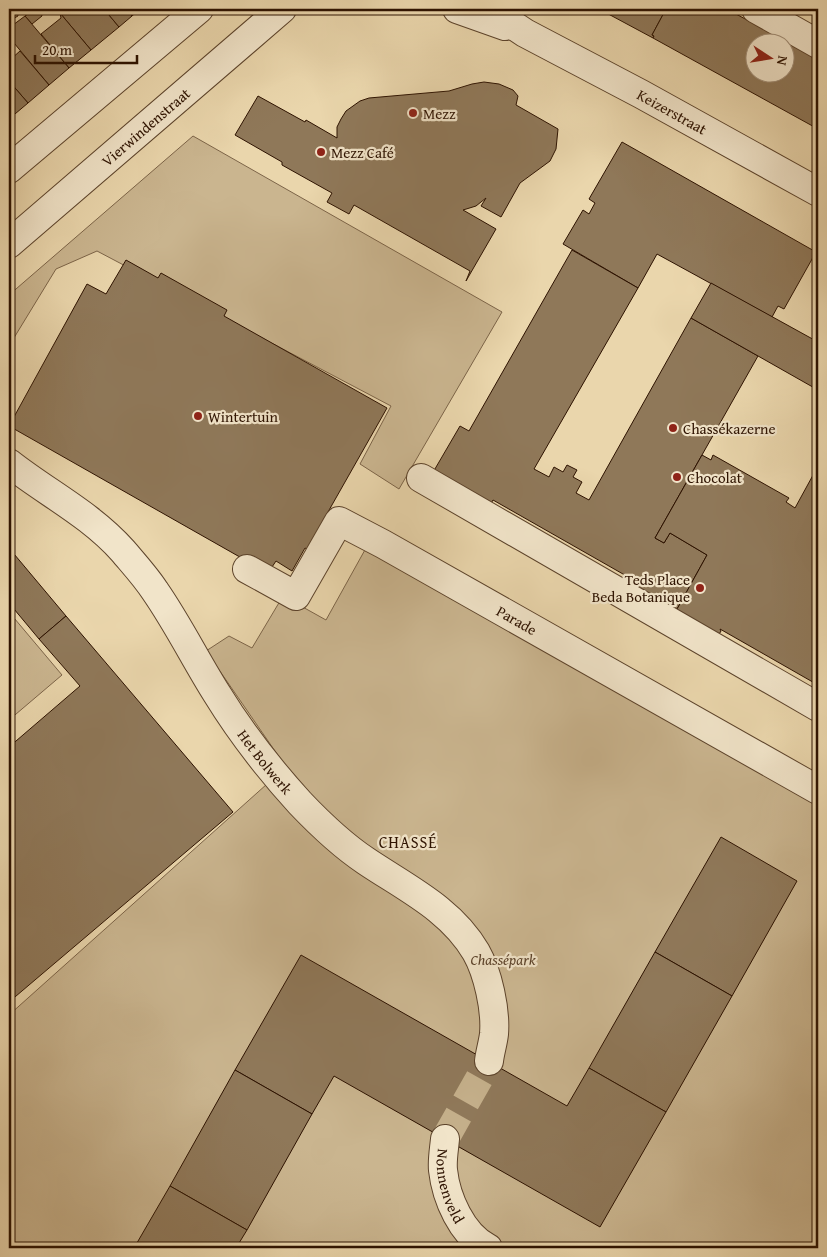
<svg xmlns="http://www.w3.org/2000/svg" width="827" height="1257" viewBox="0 0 827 1257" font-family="'Gentium Book Plus',serif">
  <rect width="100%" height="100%" fill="#ead6ac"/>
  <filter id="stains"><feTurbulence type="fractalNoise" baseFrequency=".004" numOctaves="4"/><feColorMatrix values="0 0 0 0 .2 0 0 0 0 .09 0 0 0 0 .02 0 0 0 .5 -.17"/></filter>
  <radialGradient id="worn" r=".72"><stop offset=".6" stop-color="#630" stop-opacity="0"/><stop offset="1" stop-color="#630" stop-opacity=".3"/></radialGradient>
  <g fill="#cab58f" stroke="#7c6448">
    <polygon points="193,136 502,312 399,489 360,464 391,406 97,251 56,269 9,346 9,295"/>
    <polygon points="366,548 818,806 818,1248 9,1248 9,1015 286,767 206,651 229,636 252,648 283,596 326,620"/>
    <polygon points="9,612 62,675 9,720"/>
  </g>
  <g fill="#8f7859" stroke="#2d1200" fill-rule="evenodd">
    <polygon points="9,9 17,9 18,16 9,21"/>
    <polygon points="36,9 41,9 42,16 32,24 25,16"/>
    <polygon points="59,9 104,9 119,27 91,50 60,13"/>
    <polygon points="104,9 126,9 132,16 119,27"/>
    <polygon points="126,9 140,9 132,16"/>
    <polygon points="599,9 666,9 652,35 654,36 653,38"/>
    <path d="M666,9h61l91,50v70l-165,-91 1,-2 -2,-1zM754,42h30v30h-30z"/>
    <polygon points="60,13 91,50 69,68 41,34 61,18"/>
    <polygon points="25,16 69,68 49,85 9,37 9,28"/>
    <polygon points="20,51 49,85 28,103 9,81 9,65 13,61 11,59"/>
    <polygon points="9,81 28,103 9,119"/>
    <polygon points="484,82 499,84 513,90 518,96 516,105 558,129 556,149 550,161 520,183 501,217 481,206 486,198 476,206 463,210 496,229 466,281 470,271 354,205 349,214 327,202 332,193 282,165 282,162 235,135 258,96 305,122 306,120 337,138 337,127 341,119 346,111 360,101 369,98 449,91 472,84"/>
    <polygon points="622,142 816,252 784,309 778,306 772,317 657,254 638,288 563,244 583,210 589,214 595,203 589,199"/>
    <polygon points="572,250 638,288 534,469 549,477 554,467 563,472 567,465 577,470 573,477 582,482 576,493 589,500 691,318 758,356 655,538 664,543 670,533 707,555 676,611 632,587 637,582 493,500 489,507 432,474 460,426 469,431"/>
    <polygon points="126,260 158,278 161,273 227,310 224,316 387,408 307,549 305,548 292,571 276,561 268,573 9,426 87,284 106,294"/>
    <polygon points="711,283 818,342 818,390 691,318"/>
    <polygon points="702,455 711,460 713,455 789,498 786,502 795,508 818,466 818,620 814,628 818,630 818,685 720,629 721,631 718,636 676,611 707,555 670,533 664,543 655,538"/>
    <polygon points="9,548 66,616 39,639 9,603"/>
    <polygon points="66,616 233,812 9,1002 9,747 80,686 39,639"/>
    <polygon points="721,837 797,881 732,996 655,952"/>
    <polygon points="655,952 732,996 666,1112 589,1068"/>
    <polygon points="301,955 567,1106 589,1068 666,1112 600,1227 334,1076 312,1114 235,1070"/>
    <polygon points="235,1070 312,1114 247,1230 170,1186"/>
    <polygon points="170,1186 247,1230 236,1248 134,1248"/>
  </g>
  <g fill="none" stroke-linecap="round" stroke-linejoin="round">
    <polyline stroke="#c4af8a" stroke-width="28" stroke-dasharray="28 14" stroke-linecap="butt" points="445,1139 489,1061"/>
    <g stroke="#5c432b" stroke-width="30">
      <g id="pedestrian">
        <polyline points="421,478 818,707"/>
        <path id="s1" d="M247,569l49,27 43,-75 44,23 435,246"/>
      </g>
    </g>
    <g stroke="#5c432b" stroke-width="30">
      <g id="minor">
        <polyline points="756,9 818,44"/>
        <path id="s2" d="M9,463c38,30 81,51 114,88 11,13 23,26 32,40 23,33 41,70 62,103 24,39 53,76 83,109 20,21 42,42 66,58 40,27 85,48 110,91 12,21 20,58 18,82 -1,9 -4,18 -5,27"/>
        <path id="s3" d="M445,1139c-1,11 -3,21 -2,31 3,28 19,65 45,78"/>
      </g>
    </g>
    <g stroke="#5c432b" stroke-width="30">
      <g id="tertiary">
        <polyline points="457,9 505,26"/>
        <path id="s4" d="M489,9l36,24 116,61 177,98"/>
        <polyline points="9,169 199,9"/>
        <path id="s5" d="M9,244l273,-235"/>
      </g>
    </g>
    <use href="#pedestrian" stroke="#f1e4c9" stroke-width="28"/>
    <use href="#minor" stroke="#f1e4c9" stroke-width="28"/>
    <use href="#tertiary" stroke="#f1e4c9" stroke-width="28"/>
  </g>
  <g fill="#8f2418" stroke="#f1e4c9" stroke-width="2">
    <circle cx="413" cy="113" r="5"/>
    <circle cx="321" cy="152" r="5"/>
    <circle cx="198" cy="416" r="5"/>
    <circle cx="673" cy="428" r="5"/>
    <circle cx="677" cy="477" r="5"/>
    <circle cx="700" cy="588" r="5"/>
  </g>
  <g text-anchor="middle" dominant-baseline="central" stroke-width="4.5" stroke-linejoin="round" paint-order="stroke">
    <g font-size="15" fill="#2d1200" stroke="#f1e4c9">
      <text stroke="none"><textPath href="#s4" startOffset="210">Keizerstraat</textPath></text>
      <text stroke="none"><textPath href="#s5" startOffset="180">Vierwindenstraat</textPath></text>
      <text stroke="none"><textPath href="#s1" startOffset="346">Parade</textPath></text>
      <text stroke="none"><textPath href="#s2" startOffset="399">Het Bolwerk</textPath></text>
      <text stroke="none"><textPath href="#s3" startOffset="48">Nonnenveld</textPath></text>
    </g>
    <g font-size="15" fill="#2d1200" stroke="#f1e4c9" text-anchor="start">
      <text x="423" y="113">Mezz</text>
      <text x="331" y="152">Mezz Café</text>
      <text x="208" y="416">Wintertuin</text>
      <text x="683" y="428">Chassékazerne</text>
      <text x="687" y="477">Chocolat</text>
      <text x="690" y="579" text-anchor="end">Teds Place<tspan x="690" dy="17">Beda Botanique</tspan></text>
    </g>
    <g font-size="15" font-style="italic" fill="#5c432b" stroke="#f1e4c9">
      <text x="503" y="959">Chassépark</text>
    </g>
    <g font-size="16" letter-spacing="1" fill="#2d1200" stroke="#f1e4c9">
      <text x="408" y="842">CHASSÉ</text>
    </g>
  </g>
  <rect width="827" height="1257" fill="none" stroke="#ead6ac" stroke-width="30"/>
  <rect x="10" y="10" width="807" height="1237" fill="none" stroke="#2d1200" stroke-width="2.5"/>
  <rect x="15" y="15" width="797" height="1227" fill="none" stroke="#2d1200"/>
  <g transform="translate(770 58) rotate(102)"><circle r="24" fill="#f1e4c9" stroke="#a39079"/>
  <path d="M0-4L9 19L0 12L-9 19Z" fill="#8f2418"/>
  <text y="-8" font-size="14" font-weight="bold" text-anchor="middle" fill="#2d1200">N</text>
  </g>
  <path d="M35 55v8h102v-8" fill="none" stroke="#2d1200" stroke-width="2.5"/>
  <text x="42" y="55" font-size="15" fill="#2d1200" stroke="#f1e4c9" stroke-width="4" paint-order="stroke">20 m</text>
  <rect width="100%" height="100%" filter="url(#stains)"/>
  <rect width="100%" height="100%" fill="url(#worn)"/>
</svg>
